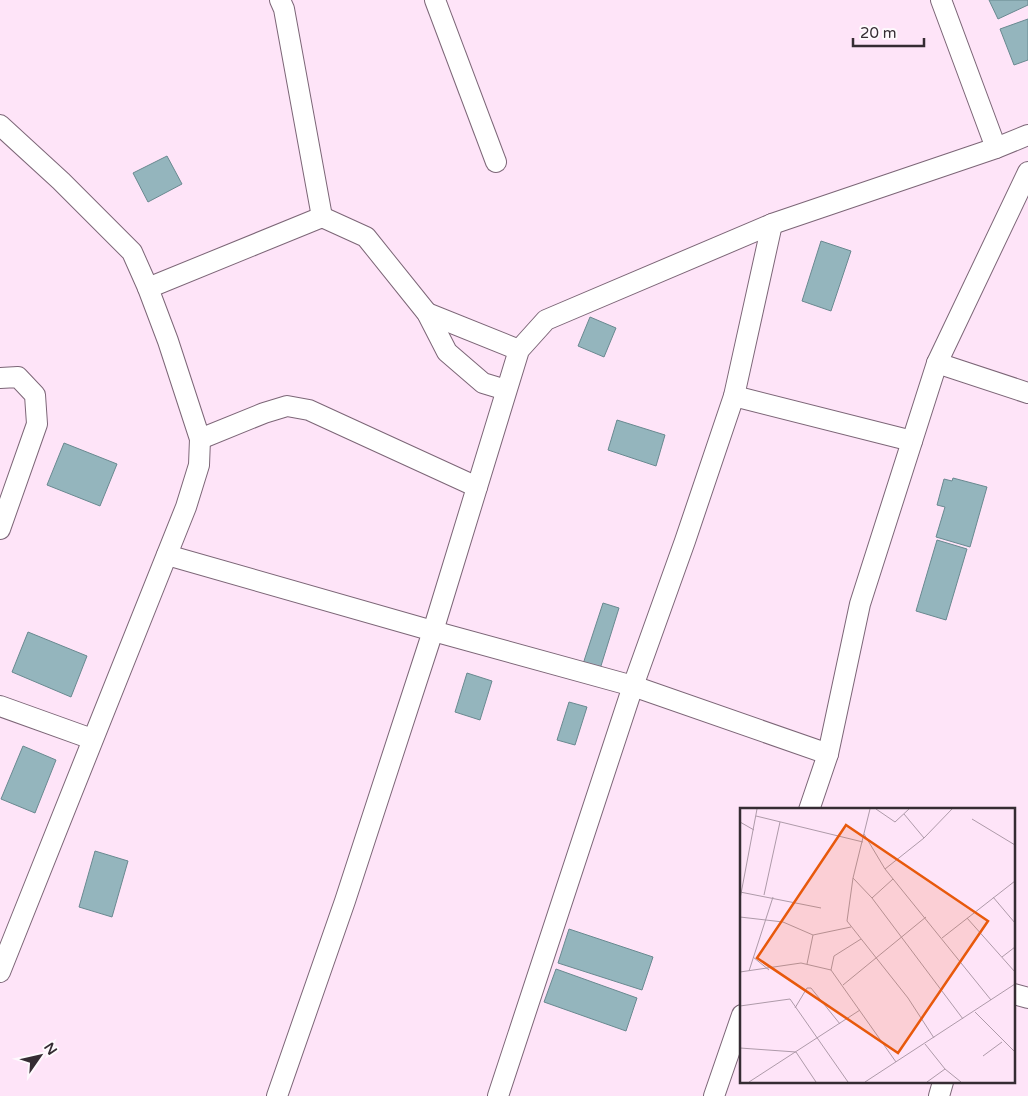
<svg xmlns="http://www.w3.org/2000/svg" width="1028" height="1096" viewBox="0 0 1028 1096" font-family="'Varela Round',sans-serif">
  <rect width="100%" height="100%" fill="#fee4f8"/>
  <g fill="#94b5bd" stroke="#698990">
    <polygon points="989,0 1028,0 1028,5 998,19"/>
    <polygon points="1028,19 1028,60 1014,65 1000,29"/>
    <polygon points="167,156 182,184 148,202 133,173"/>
    <polygon points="821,241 851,251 831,311 802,301"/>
    <polygon points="590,317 616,328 604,357 578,346"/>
    <polygon points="617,420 665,435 656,466 608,450"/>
    <polygon points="64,443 117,464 100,506 47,485"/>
    <polygon points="953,478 987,487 970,547 936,537 945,507 937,505 944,479 952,481"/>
    <polygon points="937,540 967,549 946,620 916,611"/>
    <polygon points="603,603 619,608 600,669 583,664"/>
    <polygon points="28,632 87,656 71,697 12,672"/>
    <polygon points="467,673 492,681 480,720 455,712"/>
    <polygon points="569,702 587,707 575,745 557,740"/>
    <polygon points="23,746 56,760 35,813 1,799"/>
    <polygon points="95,851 128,861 112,917 79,907"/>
    <polygon points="569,929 653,957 642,990 558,963"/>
    <polygon points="556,969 637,998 626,1031 544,1002"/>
  </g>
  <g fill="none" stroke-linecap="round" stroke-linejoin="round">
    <g stroke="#7c6677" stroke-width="22">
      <g id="minor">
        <polyline points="280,0 284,9 322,217"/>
        <polyline points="435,0 496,162"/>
        <polyline points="941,0 996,148"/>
        <polyline points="0,125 61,181 132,252 148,288 168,341 200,439 199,465 186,507 0,972"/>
        <polyline points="148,288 322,217 366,237 427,313 447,352 483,383 506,390"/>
        <polyline points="427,313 519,350"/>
        <polyline points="937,363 1028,393"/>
        <polyline points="0,378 18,377 35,395 37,424 0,529"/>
        <polyline points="734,396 912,441"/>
        <polyline points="200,439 264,413 287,406 309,410 477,487"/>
        <polyline points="167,555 433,631 633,686 828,754"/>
        <polyline points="0,706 92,739"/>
        <polyline points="809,810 828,754 860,604 937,363 1028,172"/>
        <polyline points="1014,994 1028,998"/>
        <polyline points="277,1096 345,901 433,631 519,350 546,320 772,224 996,148 1028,135"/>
        <polyline points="498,1096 633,686 685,541 734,396 772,224"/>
        <polyline points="714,1096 742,1015"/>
        <polyline points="939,1096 943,1082"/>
      </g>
    </g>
    <use href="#minor" stroke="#fff" stroke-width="20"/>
  </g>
  <g transform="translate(740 808)">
    <rect width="275" height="275" fill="#fee4f8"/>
    <path fill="none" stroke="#ae9aa9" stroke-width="1" d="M130,1l-17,69 -6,43 61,77 26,40M136,1l19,13 14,-13M164,6l20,24M16,8l107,26M232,11l43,26M0,14l14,8M124,26l21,35 106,131M145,61l39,-31 28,-29M113,70l19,20 91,121M0,84l81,16M24,87l16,-73M253,89l22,26M132,90l21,-19M0,91l17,-90M0,109l43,5 30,13M227,110l48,54M202,130l73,-57M13,149l16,13M262,149l13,-10M67,156l6,-29 38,-8M91,162l3,-14 27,-17M9,163l24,-74M0,164l61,-9 30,7 65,92M103,177l83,-68M0,198l50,-7 58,83M55,200l12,-20h4l29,36M235,204l40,40M185,236l20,25 16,13M0,240l56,4 20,30M243,248l19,-14M9,274l111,-72M125,274l150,-98M187,274l18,-13"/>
    <path fill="#e8590c" fill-opacity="0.15" stroke="#e8590c" stroke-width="2.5" d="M106,17l142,96 -90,132 -141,-95z"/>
    <rect width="275" height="275" fill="none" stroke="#352c33" stroke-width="2.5"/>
  </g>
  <g transform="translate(40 1056) rotate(56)" stroke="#fef9fd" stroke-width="4" paint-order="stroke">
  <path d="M0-4L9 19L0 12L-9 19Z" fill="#352c33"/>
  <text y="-8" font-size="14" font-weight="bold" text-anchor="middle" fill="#352c33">N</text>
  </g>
  <path d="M853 38v8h71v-8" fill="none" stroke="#352c33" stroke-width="2.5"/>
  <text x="860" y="38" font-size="15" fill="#352c33" stroke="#fef9fd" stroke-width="4" paint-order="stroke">20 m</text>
</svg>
